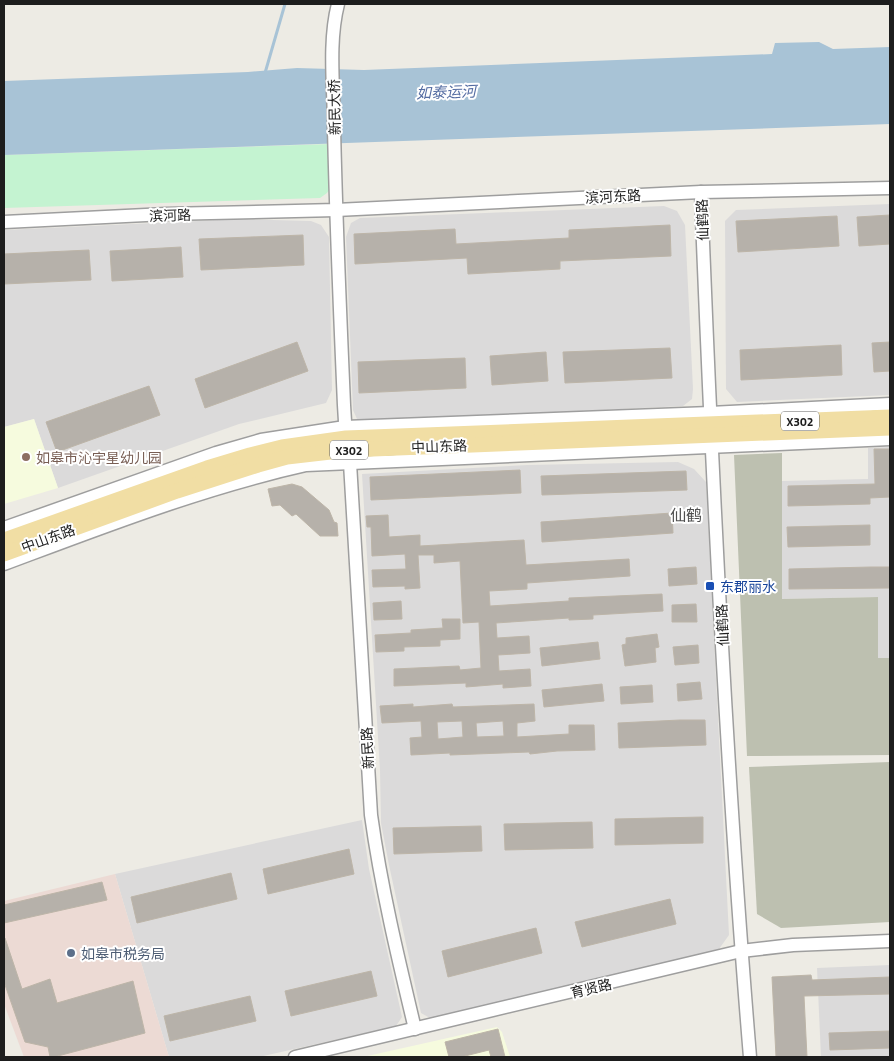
<svg xmlns="http://www.w3.org/2000/svg" width="894" height="1061" viewBox="0 0 894 1061" font-family="'Titillium Web','Noto Sans SC',sans-serif">
  <rect width="100%" height="100%" fill="#edebe4"/>
  <g fill="#dbdada">
    <polygon points="890,204 890,395 737,402 726,389 725,221 736,210"/>
    <polygon points="664,206 677,211 685,225 693,389 692,399 683,406 370,421 357,419 353,410 346,237 351,223 360,218"/>
    <polygon points="240,219 311,221 321,225 329,237 332,390 326,403 239,424 58,488 34,419 4,427 4,230"/>
    <polygon points="890,447 890,658 878,658 878,597 782,599 782,481 868,479 868,448"/>
    <polygon points="678,462 694,469 706,482 729,935 719,949 438,1018 430,1018 421,1013 389,865 381,823 380,770 362,474 528,465"/>
    <polygon points="362,820 369,869 402,1017 396,1026 259,1057 169,1057 115,874"/>
    <polygon points="890,965 890,1057 821,1057 817,968"/>
  </g>
  <polygon fill="#ecdad4" points="115,874 169,1057 24,1057 4,1004 4,901"/>
  <g fill="#f6fbde">
    <polygon points="34,419 58,488 4,504 4,427"/>
    <polygon points="497,1027 502,1032 510,1057 363,1057"/>
  </g>
  <g fill="#bdc0b0">
    <polygon points="782,453 782,599 878,597 878,658 890,658 890,755 747,756 734,455"/>
    <polygon points="890,762 890,922 781,928 757,914 749,767"/>
  </g>
  <polygon fill="#c4f3d1" points="331,144 332,186 327,193 320,198 4,208 4,155"/>
  <polygon fill="#a8c3d6" points="819,42 833,49 890,47 890,124 4,155 4,81 248,72 297,68 364,70 772,54 775,43"/>
  <g fill="none" stroke-linecap="round" stroke-linejoin="round">
    <polyline stroke="#a8c3d6" stroke-width="3" points="265,73 285,4"/>
  </g>
  <g fill="#b6b1aa" stroke="#bdb5a8" fill-rule="evenodd">
    <polygon points="890,215 890,244 859,246 857,217"/>
    <polygon points="837,216 839,246 738,252 736,221"/>
    <polygon points="670,225 671,256 560,261 560,269 468,274 467,258 355,264 354,234 455,229 456,244 569,238 569,230"/>
    <polygon points="303,235 304,265 201,270 199,239"/>
    <polygon points="181,247 183,277 112,281 110,251"/>
    <polygon points="89,250 91,280 4,284 4,254"/>
    <polygon points="297,342 308,371 205,408 195,379"/>
    <polygon points="890,342 890,371 874,372 872,343"/>
    <polygon points="841,345 842,375 741,380 740,350"/>
    <polygon points="670,348 672,378 565,383 563,352"/>
    <polygon points="546,352 548,381 492,385 490,356"/>
    <polygon points="465,358 466,388 359,393 358,362"/>
    <polygon points="149,386 160,415 57,452 46,422"/>
    <polygon points="874,449 890,449 890,497 870,498 870,504 788,506 788,486 875,484"/>
    <polygon points="520,470 521,493 371,500 370,477"/>
    <polygon points="686,471 687,490 542,495 541,476"/>
    <polygon points="292,484 302,487 329,510 334,522 337,523 338,536 320,536 296,514 292,516 280,505 272,506 268,489"/>
    <polygon points="672,513 673,533 542,542 541,522"/>
    <polygon points="388,515 389,537 420,535 420,546 524,540 526,565 629,559 630,576 527,583 527,589 489,591 490,606 569,601 569,598 662,594 663,611 593,615 593,619 569,620 569,618 496,623 497,638 529,636 530,653 498,655 499,671 530,669 531,686 503,688 503,684 466,687 466,683 394,686 394,669 459,666 460,670 481,668 479,622 463,623 460,561 434,563 434,555 418,555 420,588 405,589 405,586 373,587 372,570 406,569 405,554 372,556 371,527 367,527 366,516"/>
    <polygon points="870,525 870,545 788,547 787,527"/>
    <polygon points="696,567 697,584 669,586 668,569"/>
    <polygon points="871,567 890,567 890,588 789,589 789,569"/>
    <polygon points="401,601 402,619 374,620 373,603"/>
    <polygon points="696,604 697,622 672,622 672,605"/>
    <polygon points="442,619 460,619 460,639 440,640 440,646 404,647 404,651 376,652 375,635 411,633 411,630 443,628"/>
    <polygon points="657,634 659,647 655,648 656,662 625,666 622,645 626,644 626,638"/>
    <polygon points="598,642 600,659 542,666 540,648"/>
    <polygon points="698,645 699,663 675,665 673,647"/>
    <polygon points="700,682 702,699 678,701 677,684"/>
    <polygon points="602,684 604,701 544,707 542,690"/>
    <polygon points="652,685 653,702 621,704 620,687"/>
    <path d="M413,704v3l39,-3 1,3 81,-3 1,17 -18,2v14l52,-3v-9h25l1,25 -38,1 -27,3 -1,-2 -79,3v-2l-39,2 -1,-17 12,-1 -1,-16 -39,2 -2,-17zM462,721l1,16 -25,2 -1,-17zM503,721l1,15 -27,1 -1,-14z"/>
    <polygon points="680,720 705,720 706,745 619,748 618,723"/>
    <polygon points="703,817 703,843 615,845 615,819"/>
    <polygon points="592,822 593,848 505,850 504,824"/>
    <polygon points="481,826 482,851 394,854 393,828"/>
    <polygon points="349,849 354,874 268,894 263,869"/>
    <polygon points="231,873 237,899 137,923 131,897"/>
    <polygon points="102,882 107,900 4,923 4,905"/>
    <polygon points="670,899 676,924 582,947 575,922"/>
    <polygon points="536,928 542,953 448,977 442,951"/>
    <polygon points="4,938 5,938 22,989 50,979 57,1003 133,981 145,1033 54,1057 50,1057 48,1047 25,1042 4,982"/>
    <polygon points="371,971 377,996 291,1016 285,991"/>
    <polygon points="811,975 812,980 890,977 890,994 804,996 807,1057 776,1057 772,977"/>
    <polygon points="250,996 256,1021 170,1041 164,1016"/>
    <polygon points="498,1029 505,1057 491,1057 489,1050 461,1057 449,1057 445,1042"/>
    <polygon points="890,1031 890,1048 830,1050 829,1033"/>
  </g>
  <g fill="none" stroke-linecap="round" stroke-linejoin="round">
    <g stroke="#9e9e9e" stroke-width="15">
      <g id="minor">
        <path d="M338,4c-10,39 -4,84 -4,124 2,93 6,185 10,277l2,33 4,25 21,352c10,72 27,143 44,214"/>
        <path d="M701,192c11,288 25,577 49,865"/>
        <polyline points="4,222 166,214 336,210 701,192 890,188"/>
        <polyline points="4,528 216,453 261,440 345,427 710,413 890,404"/>
        <path d="M4,564c99,-37 199,-76 302,-99l584,-26"/>
        <polyline points="295,1057 741,951 793,945 890,941"/>
      </g>
    </g>
    <g stroke="#867410" stroke-width="18">
      <g id="major">
        <polyline points="4,540 207,468 250,455 282,447 346,438 890,417"/>
        <polyline points="4,554 177,491 258,465 287,457 348,450 890,428"/>
      </g>
    </g>
    <use href="#minor" stroke="#fff" stroke-width="12"/>
    <use href="#major" stroke="#f1dea4" stroke-width="15"/>
  </g>
  <circle fill="#8d6e63" stroke="#fff" stroke-width="2" cx="26" cy="457" r="5"/>
  <rect fill="#1a4fb4" stroke="#fff" stroke-width="2" x="705" y="581" width="10" height="10" rx="2.5"/>
  <circle fill="#5c6f8a" stroke="#fff" stroke-width="2" cx="71" cy="953" r="5"/>
  <g text-anchor="middle" dominant-baseline="central" stroke-width="4" stroke-linejoin="round" paint-order="stroke">
    <g fill="#fff" stroke="#616161" stroke-width="1">
      <rect x="781" y="411.5" width="38" height="19" rx="4"/>
      <rect x="330" y="440.5" width="38" height="19" rx="4"/>
    </g>
    <g font-size="12" font-weight="bold" fill="#1d1d1d">
      <text x="800" y="421">X302</text>
      <text x="349" y="450">X302</text>
    </g>
    <g font-size="14" fill="#1d1d1d" stroke="#fff">
      <text transform="translate(334 107) rotate(-91)">新民大桥</text>
      <text transform="translate(613 196) rotate(-3)">滨河东路</text>
      <text transform="translate(170 215) rotate(-2)">滨河路</text>
      <text transform="translate(702 220) rotate(-92)">仙鹤路</text>
      <text transform="translate(439 446) rotate(-2)">中山东路</text>
      <text transform="translate(48 538) rotate(-20)">中山东路</text>
      <text transform="translate(722 625) rotate(-93)">仙鹤路</text>
      <text transform="translate(367 748) rotate(-93)">新民路</text>
      <text transform="translate(591 988) rotate(-13)">育贤路</text>
    </g>
    <g font-size="14" fill="#785e54" stroke="#fff" text-anchor="start">
      <text x="36" y="457">如皋市沁宇星幼儿园</text>
    </g>
    <g font-size="14" fill="#164399" stroke="#fff" text-anchor="start">
      <text x="720" y="586">东郡丽水</text>
    </g>
    <g font-size="14" fill="#4e5e75" stroke="#fff" text-anchor="start">
      <text x="81" y="953">如皋市税务局</text>
    </g>
    <g font-size="15" font-style="italic" fill="#546ca2" stroke="#fff">
      <text transform="translate(446 92) rotate(-2)">如泰运河</text>
    </g>
    <g font-size="16" fill="#505050" stroke="#fff">
      <text x="686" y="515">仙鹤</text>
    </g>
  </g>
  <rect width="894" height="1061" fill="none" stroke="#1d1d1d" stroke-width="10"/>
</svg>
